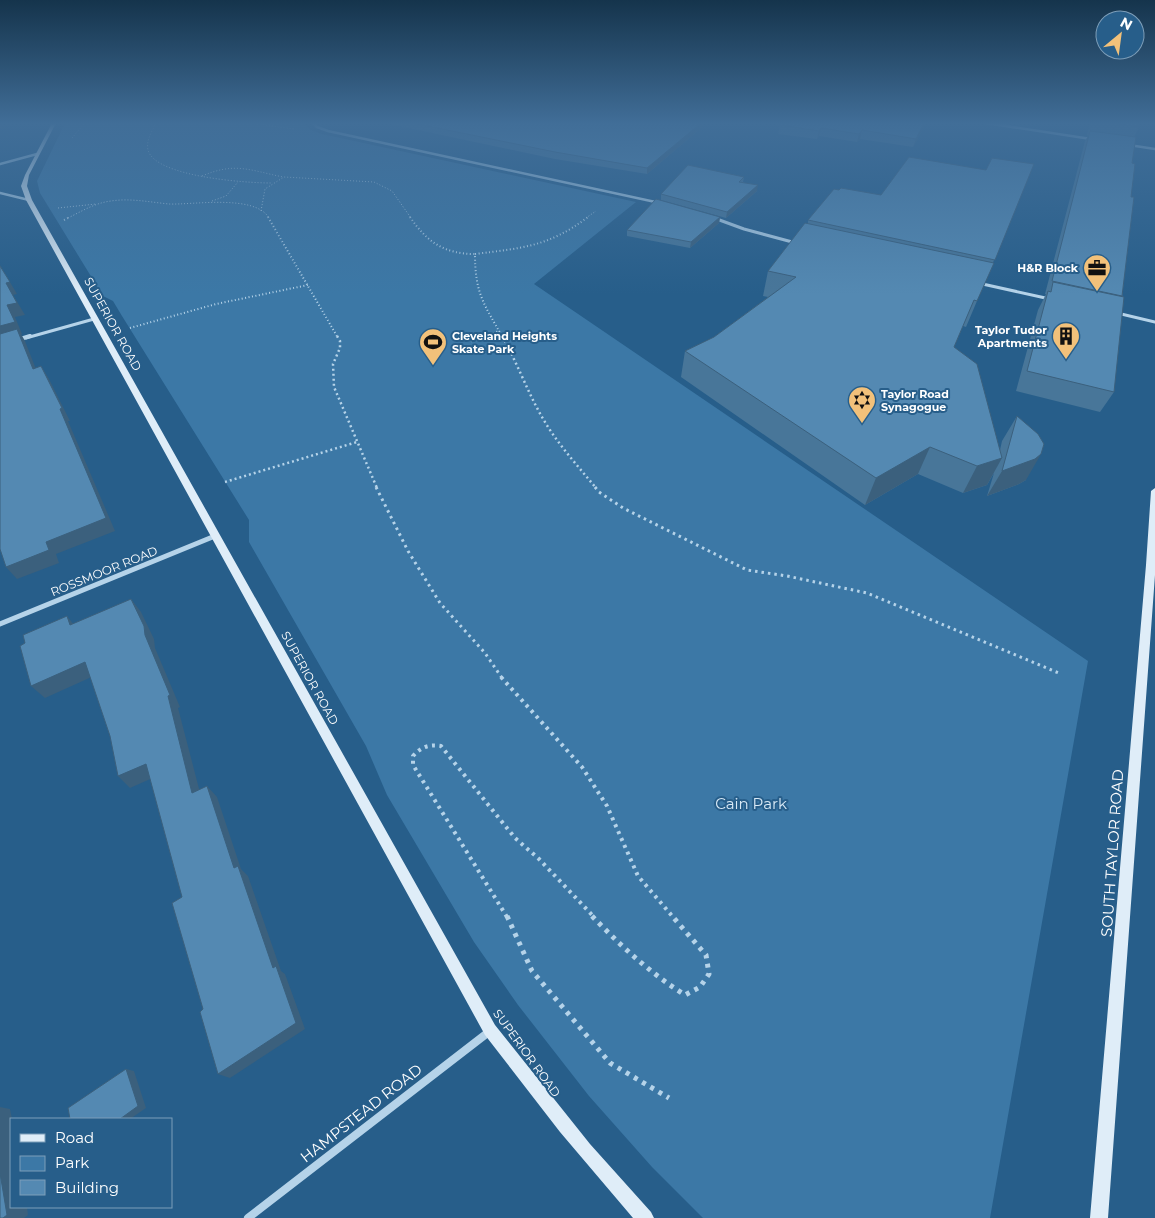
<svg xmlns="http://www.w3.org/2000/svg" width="1155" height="1218" viewBox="0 0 1155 1218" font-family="Montserrat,sans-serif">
  <rect width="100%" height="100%" fill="#275e8a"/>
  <polygon fill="#3c78a6" points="65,123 303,123 311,130 322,134 636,202 534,284 1088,661 990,1218 703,1218 652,1167 589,1096 518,1005 474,942 387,795 366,746 249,542 249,520 122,316 113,301 103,296 40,193 37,181"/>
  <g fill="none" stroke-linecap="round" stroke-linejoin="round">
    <g stroke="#b5d3e9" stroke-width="1" stroke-dasharray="1 2" stroke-linecap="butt">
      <path d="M154,123l1,2c-4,8 -9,16 -7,25 7,27 99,33 123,33"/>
      <polyline points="248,123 294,129"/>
      <polyline points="72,138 85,123"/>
      <path d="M202,176c33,-14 47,-6 81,1"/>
      <polyline points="212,201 226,196 238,182"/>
      <polyline points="58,208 96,204"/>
      <polyline points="261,211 265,189 284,177 374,182 392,191 411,218"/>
      <path d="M68,218c14,-7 27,-15 43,-17 19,-3 38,1 58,3 24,1 86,-10 100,14"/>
      <polyline points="586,218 596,211"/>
    </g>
    <g stroke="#b5d3e9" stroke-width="2" stroke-dasharray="1 2.5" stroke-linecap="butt">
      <polyline points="268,217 338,338"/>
      <path d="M410,217c17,25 34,37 65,37 0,40 9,50 28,84"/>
      <polyline points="64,220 70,217"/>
      <path d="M475,254c47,-6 73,-7 113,-37"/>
      <polyline points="130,328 216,304 308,285"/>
      <polyline points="480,338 499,331"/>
    </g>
    <g stroke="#b5d3e9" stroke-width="2.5" stroke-dasharray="2 3" stroke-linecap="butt">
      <polyline points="337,336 340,341 340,348 333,364 334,387 377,488"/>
      <path d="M502,336c15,26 25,55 40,81 14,25 35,48 54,71"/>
      <polyline points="471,341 484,336"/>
      <polyline points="225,482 357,442"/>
    </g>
    <g stroke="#b5d3e9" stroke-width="3" stroke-dasharray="2.5 4" stroke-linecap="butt">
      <polyline points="376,487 408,551 440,603 485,653 502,678"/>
      <polyline points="595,487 599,492 623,508 747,570 787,576 867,593 1061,674"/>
    </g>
    <g stroke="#b5d3e9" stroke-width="4" stroke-dasharray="3 4.5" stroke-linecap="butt">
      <polyline points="501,677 582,767 607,806 638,876 673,917"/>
      <path d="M507,917l-94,-152v-9c8,-9 16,-12 28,-10l74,92 24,21 55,58"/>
    </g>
    <g stroke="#b5d3e9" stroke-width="5" stroke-dasharray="4 5.5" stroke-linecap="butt">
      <polyline points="507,916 532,971 610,1063 669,1098"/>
      <path d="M592,916c29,30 58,57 93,79l15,-8 9,-13 -3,-19 -34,-39"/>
    </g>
    <g stroke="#b5d3e9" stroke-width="2.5">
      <polyline points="313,123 317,127 328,131 660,203"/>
      <polyline points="986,123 1091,139"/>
      <polyline points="1129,145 1155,149"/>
      <polyline points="0,164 37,154"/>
      <polyline points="0,193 29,200"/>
    </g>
    <g stroke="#b5d3e9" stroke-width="3">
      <polyline points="714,218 744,229 796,243"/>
      <polyline points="978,283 1050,299"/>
      <polyline points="1117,313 1155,322"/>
      <polyline points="26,338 94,319"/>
    </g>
    <polyline stroke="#b5d3e9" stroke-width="4" points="17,340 30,336"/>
    <polyline stroke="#b5d3e9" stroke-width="5" points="0,624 215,536"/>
    <polyline stroke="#b5d3e9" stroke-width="8" points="248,1218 490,1031"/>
    <g fill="#dfedf8" fill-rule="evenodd">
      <polygon points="52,123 56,123 29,175 27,186 32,200 495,1025 590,1144 651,1212 654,1218 633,1218 560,1132 485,1035 26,200 21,186 25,175"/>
      <polygon points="1155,488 1155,575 1108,1218 1090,1218 1146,565 1151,491"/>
    </g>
  </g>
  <g fill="#487699">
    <polygon points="385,123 707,123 647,174 555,159"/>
    <polygon points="766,123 926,123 913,147 860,139 857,142 819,136 817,139 778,134 780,125"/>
    <polygon points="1090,123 1139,123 1139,127 1134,137 1131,197 1114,392 1100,412 1016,391 1038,310 1046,294 1045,294 1085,141 1088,136 1087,135"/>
    <polygon points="1034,164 977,301 966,327 963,326 954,347 1000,450 1002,441 1017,416 1026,480 1019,484 987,496 994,473 987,485 963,493 918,474 865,505 681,377 685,351 714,337 768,297 763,296 768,271 808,223 808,220 881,195 986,170"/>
    <polygon points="744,177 743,182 757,191 726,218 661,200 661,194"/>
    <polygon points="720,217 719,223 690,248 627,236 627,230"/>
  </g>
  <g fill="#3b607d">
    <polygon points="0,123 19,123 0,129"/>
    <polygon points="701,123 707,123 647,174 647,168"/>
    <polygon points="924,123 926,123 913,147 916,139"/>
    <polygon points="821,128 819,136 817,139 819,131"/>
    <polygon points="862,130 860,139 857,142 859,134"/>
    <polygon points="758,185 757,191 726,218 727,212"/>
    <polygon points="720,217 719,223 690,248 691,242"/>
    <polygon points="0,265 17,294 13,295 25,315 15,317 22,334 21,334 25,341 41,382 0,340 0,326 7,305"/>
    <polygon points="41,366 49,379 70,421 68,421 115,531 56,554 59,563 17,579 6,567 46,542"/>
    <polygon points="930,447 918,474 865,505 876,478"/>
    <polygon points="1041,454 1026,480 1019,484 987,496 1002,471"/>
    <polygon points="1002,458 987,485 963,493 977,466"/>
    <polygon points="131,599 141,612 154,639 155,648 180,707 178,708 203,804 192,793"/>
    <polygon points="67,616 78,630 70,625"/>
    <polygon points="85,662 96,675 45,698 31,686"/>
    <polygon points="146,764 157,776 130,788 118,776"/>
    <polygon points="207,786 217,797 241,869 248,876 281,971 285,974 305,1029 230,1078 218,1074 273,968 234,868"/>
    <polygon points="126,1069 134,1071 146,1108 130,1119 120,1119"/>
    <polygon points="0,1107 10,1109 12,1119 11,1207 27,1207 28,1215 24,1218 3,1218 0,1173"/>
  </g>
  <g fill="#5489b2" stroke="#3b607d">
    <polygon points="413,123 701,123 647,168 555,152"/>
    <polygon points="782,123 924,123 916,139 862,130 859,134 821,128 819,131 780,125"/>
    <polygon points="1114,123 1139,123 1139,127"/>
    <polygon points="1090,131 1136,137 1132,163 1135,164 1131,197 1134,197 1122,296 1052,281"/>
    <polygon points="909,157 986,170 992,158 1034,164 995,260 808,220 834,189 839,190 841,188 881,195"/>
    <polygon points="688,165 744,177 739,182 758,185 727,212 661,194"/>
    <polygon points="656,199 720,217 691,242 627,230"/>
    <polygon points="805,223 994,263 977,301 974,300 954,347 977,364 1002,458 977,466 930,447 876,478 685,351 714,337 796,277 768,271"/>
    <polygon points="0,266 10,282 6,283 17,303 7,305 15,322 0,326"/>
    <polygon points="1053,282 1124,297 1114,392 1027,371 1048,291 1051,292"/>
    <polygon points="17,329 33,369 41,366 62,408 60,409 106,518 46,542 49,550 6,567 0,549 0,334"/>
    <polygon points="1017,416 1038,434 1044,444 1041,454 1035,459 1002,471"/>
    <polygon points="131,599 144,626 145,635 170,695 168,696 192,793 207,786 234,868 238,866 273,968 276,966 296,1023 218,1074 200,1012 203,1009 172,903 182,897 146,764 118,776 110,736 85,662 31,686 20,646 25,643 23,635 67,616 70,625"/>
    <polygon points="126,1069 138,1106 120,1119 70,1119 68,1108"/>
    <polygon points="0,1173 7,1215 3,1218 0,1218"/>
  </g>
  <linearGradient id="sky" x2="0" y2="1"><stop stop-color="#15344c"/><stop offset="0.42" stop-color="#416e98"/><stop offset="1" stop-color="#416e98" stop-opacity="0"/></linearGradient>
  <rect width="1155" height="294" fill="url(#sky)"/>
  <defs>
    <g id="office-pin" transform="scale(1.4375)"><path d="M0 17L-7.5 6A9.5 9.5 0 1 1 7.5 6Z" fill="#f2c17a" stroke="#275e8a"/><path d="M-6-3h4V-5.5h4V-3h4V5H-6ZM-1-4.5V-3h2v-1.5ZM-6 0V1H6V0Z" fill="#111"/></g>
    <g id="building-pin" transform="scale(1.4375)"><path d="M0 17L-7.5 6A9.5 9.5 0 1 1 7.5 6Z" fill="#f2c17a" stroke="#275e8a"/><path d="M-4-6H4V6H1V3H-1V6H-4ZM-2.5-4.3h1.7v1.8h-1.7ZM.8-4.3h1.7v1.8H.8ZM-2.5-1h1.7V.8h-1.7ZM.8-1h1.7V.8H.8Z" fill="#111"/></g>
    <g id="stadium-pin" transform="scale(1.4375)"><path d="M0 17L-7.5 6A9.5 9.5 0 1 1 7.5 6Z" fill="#f2c17a" stroke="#275e8a"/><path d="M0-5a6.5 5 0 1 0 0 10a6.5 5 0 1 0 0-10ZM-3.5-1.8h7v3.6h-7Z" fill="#111"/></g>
    <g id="synagogue-pin" transform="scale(1.4375)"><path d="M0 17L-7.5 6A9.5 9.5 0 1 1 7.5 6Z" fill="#f2c17a" stroke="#275e8a"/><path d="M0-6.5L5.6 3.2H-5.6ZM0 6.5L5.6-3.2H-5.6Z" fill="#111"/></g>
  </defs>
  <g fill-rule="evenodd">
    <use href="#office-pin" x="1097" y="268"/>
    <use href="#building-pin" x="1066" y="336"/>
    <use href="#stadium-pin" x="433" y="342"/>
    <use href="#synagogue-pin" x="862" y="400"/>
  </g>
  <g text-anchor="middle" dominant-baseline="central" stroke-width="4" stroke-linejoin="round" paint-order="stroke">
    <g font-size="11" font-weight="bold" fill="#fff" stroke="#275e8a" text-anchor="end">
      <text x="1078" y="268">H&amp;R Block</text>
      <text x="1047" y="330">Taylor Tudor<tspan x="1047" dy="13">Apartments</tspan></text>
      <text x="452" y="336" text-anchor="start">Cleveland Heights<tspan x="452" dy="13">Skate Park</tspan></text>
      <text x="881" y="394" text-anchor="start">Taylor Road<tspan x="881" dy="13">Synagogue</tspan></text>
    </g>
    <g font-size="12" fill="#fff" stroke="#275e8a">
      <text transform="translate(113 324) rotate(61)">SUPERIOR ROAD</text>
      <text transform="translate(104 571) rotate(-22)">ROSSMOOR ROAD</text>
      <text transform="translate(310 678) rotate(61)">SUPERIOR ROAD</text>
      <text transform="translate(527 1053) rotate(54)">SUPERIOR ROAD</text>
    </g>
    <g font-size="15" fill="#d9eaf7" stroke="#275e8a">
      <text x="751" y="803">Cain Park</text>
    </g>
    <g font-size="15" fill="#fff" stroke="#275e8a">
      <text transform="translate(1112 853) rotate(-86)">SOUTH TAYLOR ROAD</text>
      <text transform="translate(361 1113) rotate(-38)">HAMPSTEAD ROAD</text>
    </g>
  </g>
  <rect x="10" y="1118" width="162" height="90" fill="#275e8a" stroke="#7d9eb9"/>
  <rect x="20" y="1134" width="25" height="8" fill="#dfedf8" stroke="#7d9eb9"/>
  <text x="55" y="1143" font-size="15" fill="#ffffff">Road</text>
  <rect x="20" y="1156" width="25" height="15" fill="#3c78a6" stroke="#7d9eb9"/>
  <text x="55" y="1168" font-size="15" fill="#ffffff">Park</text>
  <rect x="20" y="1180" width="25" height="15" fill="#5489b2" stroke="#7d9eb9"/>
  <text x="55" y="1193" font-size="15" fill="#ffffff">Building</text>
  <g transform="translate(1120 35) rotate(29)"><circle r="24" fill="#275e8a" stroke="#7d9eb9"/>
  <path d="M0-4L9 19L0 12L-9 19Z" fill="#f2c17a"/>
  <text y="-8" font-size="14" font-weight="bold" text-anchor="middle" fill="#ffffff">N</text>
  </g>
</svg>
